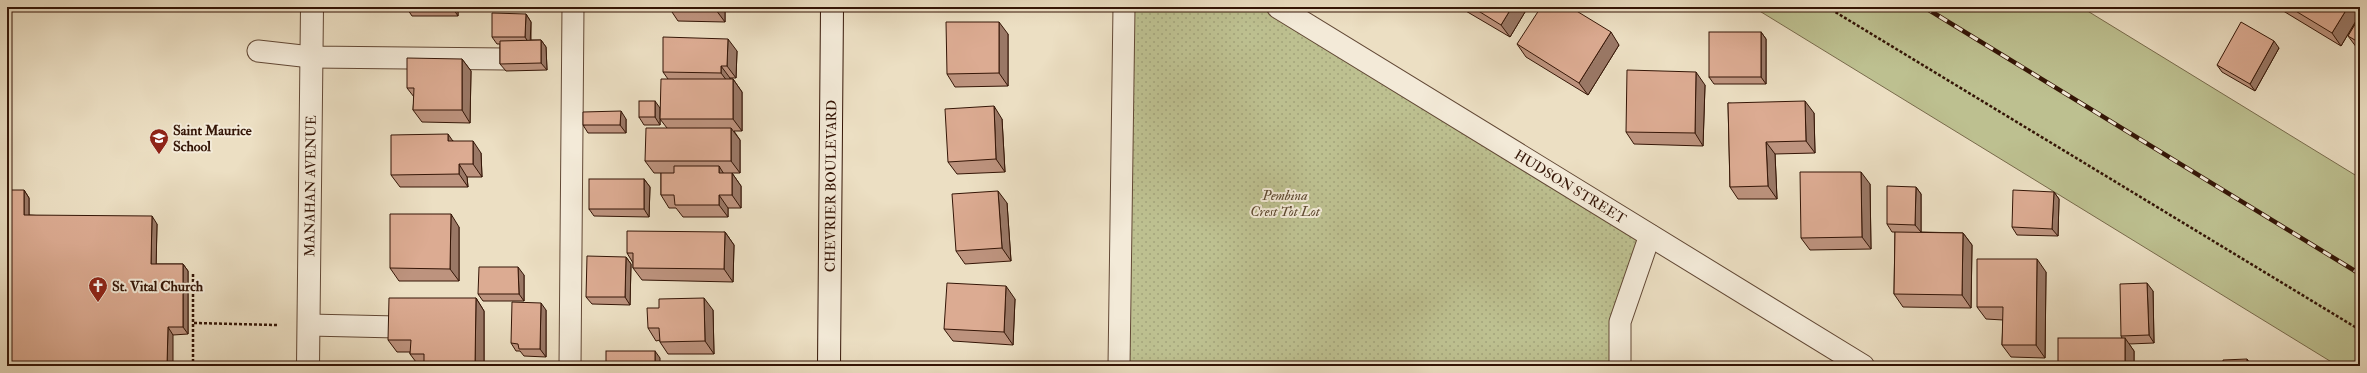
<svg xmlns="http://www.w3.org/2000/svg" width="2367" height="373" viewBox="0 0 2367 373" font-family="'IM FELL Double Pica',serif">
  <defs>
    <pattern id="park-dots" width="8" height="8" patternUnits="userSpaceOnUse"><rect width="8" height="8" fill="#bdc090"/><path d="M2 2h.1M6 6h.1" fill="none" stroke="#a3a47b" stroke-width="1.8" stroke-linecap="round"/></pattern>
  </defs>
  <rect width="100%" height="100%" fill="#ecdfc3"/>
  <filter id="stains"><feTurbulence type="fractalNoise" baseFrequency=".005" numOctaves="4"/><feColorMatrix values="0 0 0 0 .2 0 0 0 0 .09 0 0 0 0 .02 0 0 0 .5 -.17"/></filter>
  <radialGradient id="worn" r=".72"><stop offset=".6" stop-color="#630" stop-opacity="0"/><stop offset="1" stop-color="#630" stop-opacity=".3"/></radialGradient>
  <polygon fill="#bdc090" stroke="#786a4b" points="1753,7 2081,7 2360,178 2360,366 2338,366"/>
  <polygon fill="url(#park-dots)" stroke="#786a4b" points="1124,7 1278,7 1650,235 1620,366 1119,366"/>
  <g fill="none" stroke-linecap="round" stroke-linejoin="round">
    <g stroke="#624835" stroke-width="23">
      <g id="lane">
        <polyline points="258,51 311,57 505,59"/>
        <polyline points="309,325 397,327"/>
        <polyline points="570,366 573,7"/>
        <polyline points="1119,366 1124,7"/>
        <polyline points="1620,366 1620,322 1650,235"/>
      </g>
    </g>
    <g stroke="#624835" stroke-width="24">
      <g id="street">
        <path id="s1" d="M1278,7l585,359"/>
        <path id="s2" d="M308,366l4,-359"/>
      </g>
    </g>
    <g stroke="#341506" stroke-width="24">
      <g id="secondary">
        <path id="s3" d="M829,366l3,-359"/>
      </g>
    </g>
    <g stroke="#341506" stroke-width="2.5" stroke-dasharray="3 2" stroke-linecap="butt">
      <polyline points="1827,7 2360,330"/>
      <polyline points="193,274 193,366"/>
      <polyline points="194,323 277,325"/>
    </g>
    <use href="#lane" stroke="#f3ead8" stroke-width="21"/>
    <use href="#street" stroke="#f3ead8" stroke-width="22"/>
    <use href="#secondary" stroke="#f3ead8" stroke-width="22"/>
    <g stroke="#341506" stroke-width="4.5">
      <polyline id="rail" points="1924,7 2360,274"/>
    </g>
    <use href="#rail" stroke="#f3ead8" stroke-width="3" stroke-dasharray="9" stroke-linecap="butt"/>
  </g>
  <g fill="#bd937e" stroke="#341506">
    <polygon points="406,7 458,7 458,16 412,16"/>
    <polygon points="725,7 725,22 678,21 670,9"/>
    <polygon points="1036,7 1067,7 1066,8"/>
    <polygon points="1459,7 1528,7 1510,37"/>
    <polygon points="2278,7 2360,7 2360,14 2341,46 2280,9"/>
    <polygon points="526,14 531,22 531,40 541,40 546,47 547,70 506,71 500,64 500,44 497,44 492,37"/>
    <polygon points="2360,16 2360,50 2357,48 2348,36"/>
    <polygon points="1761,32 1766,39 1766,84 1714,84 1709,77"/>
    <polygon points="1008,34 1008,86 955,87 947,74"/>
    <polygon points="1517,44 1619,45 1588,95 1526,57"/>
    <polygon points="2279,48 2255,91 2222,72 2217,65"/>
    <polygon points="737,51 736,78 730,78 730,79 733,79 742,92 742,131 734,131 740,140 740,173 732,173 741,186 741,208 728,208 728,217 683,217 676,208 669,208 661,195 661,173 654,173 645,161 667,128 660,119 668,79 663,72"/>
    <polygon points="462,59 471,71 470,123 422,122 413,110 414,97 407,88"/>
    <polygon points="1705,85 1703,146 1634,144 1626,132"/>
    <polygon points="1728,103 1814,113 1815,153 1775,154 1777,199 1738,199 1730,187"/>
    <polygon points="660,108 660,125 644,125 639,117"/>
    <polygon points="626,119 626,133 588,133 583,125"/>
    <polygon points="1002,119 1005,172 957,174 948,162"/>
    <polygon points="453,141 481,153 482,177 467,177 468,187 400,187 391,175"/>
    <polygon points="644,179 650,187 649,217 594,216 589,209"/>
    <polygon points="1870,184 1871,249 1810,250 1801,238"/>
    <polygon points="1916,187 1921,194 1921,232 1963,233 1972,245 1971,308 1903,307 1894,294 1895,232 1892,232 1887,224"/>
    <polygon points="24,190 29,198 29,215 157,224 156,264 183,264 188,271 188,334 173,335 7,366"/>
    <polygon points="2054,192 2059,199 2058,236 2017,235 2012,227"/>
    <polygon points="1007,203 1011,261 965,264 956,251"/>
    <polygon points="459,227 459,281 399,281 390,268"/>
    <polygon points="725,232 734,245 733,282 642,280 633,268 633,263 627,253"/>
    <polygon points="626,257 631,264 630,305 592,304 586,297"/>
    <polygon points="2046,272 2045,358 2011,357 2002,345 2003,320 1986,319 1977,307"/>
    <polygon points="524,275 524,301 483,301 478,294"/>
    <polygon points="2153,291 2154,343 2129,344 2134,351 2134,366 2058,366 2122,338 2121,336"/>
    <polygon points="476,298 484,311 484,366 419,366 410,354 410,352 397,352 388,340"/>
    <polygon points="1015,299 1013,345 953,341 944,329"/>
    <polygon points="546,310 546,357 524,356 520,351 516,351 511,343"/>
    <polygon points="713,310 714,354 668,354 660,342 660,340 656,341 648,328"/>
  </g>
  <g fill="#9a7866" stroke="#341506">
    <polygon points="452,7 458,7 458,16"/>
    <polygon points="716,7 725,7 725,22 716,10"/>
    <polygon points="1512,7 1528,7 1510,37 1501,25"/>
    <polygon points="2348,7 2360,7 2360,14 2341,46 2332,33"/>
    <polygon points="526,14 531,22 530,45 525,37"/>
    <polygon points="999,22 1008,34 1008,86 999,73"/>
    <polygon points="1611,32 1619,45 1588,95 1579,83"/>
    <polygon points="1761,32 1766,39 1766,84 1761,77"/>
    <polygon points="728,39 737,51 736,78 727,66"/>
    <polygon points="541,40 546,47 547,70 541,63"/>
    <polygon points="2274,41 2279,48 2255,91 2250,84"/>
    <polygon points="462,59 471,71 470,123 462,110"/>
    <polygon points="721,66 730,78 730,85 721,73"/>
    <polygon points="1696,72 1705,85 1703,146 1695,133"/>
    <polygon points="733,79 742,92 742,131 733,119"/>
    <polygon points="655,101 660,108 660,125 655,117"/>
    <polygon points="1805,101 1814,113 1815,153 1806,141"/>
    <polygon points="994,106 1002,119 1005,172 996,159"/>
    <polygon points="621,111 626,119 626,133 620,125"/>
    <polygon points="731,128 740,140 740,173 731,161"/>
    <polygon points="448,134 457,147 448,141"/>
    <polygon points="473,141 481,153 482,177 473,164"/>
    <polygon points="1766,142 1775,154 1777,199 1768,186"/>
    <polygon points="459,164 467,177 468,187 459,174"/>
    <polygon points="719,166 727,179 719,173"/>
    <polygon points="1861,172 1870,184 1871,249 1862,237"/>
    <polygon points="732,173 741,186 741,208 732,195"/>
    <polygon points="644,179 650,187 649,217 644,209"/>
    <polygon points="1916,187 1921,194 1921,232 1915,225"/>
    <polygon points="24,190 29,198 29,222 24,215"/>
    <polygon points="998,191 1007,203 1011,261 1002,248"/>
    <polygon points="2054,192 2059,199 2058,236 2052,229"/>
    <polygon points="719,195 728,208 728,217 719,205"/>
    <polygon points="451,214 459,227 459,281 450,269"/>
    <polygon points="152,216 157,224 156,271 151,264"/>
    <polygon points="725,232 734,245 733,282 724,269"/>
    <polygon points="1963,233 1972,245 1971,308 1962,295"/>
    <polygon points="626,257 631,264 630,305 625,297"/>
    <polygon points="2037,259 2046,272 2045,358 2036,345"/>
    <polygon points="183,264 188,271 188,334 183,327"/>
    <polygon points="518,267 524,275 524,301 519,294"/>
    <polygon points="2147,283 2153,291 2154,343 2149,335"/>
    <polygon points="1006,286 1015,299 1013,345 1004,332"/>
    <polygon points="476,298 484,311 484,366 475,366"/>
    <polygon points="704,298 713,310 714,354 705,341"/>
    <polygon points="541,303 546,310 546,357 540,349"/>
    <polygon points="168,327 173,335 173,366 167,366"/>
    <polygon points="2125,338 2134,351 2134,366 2125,366"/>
    <polygon points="655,351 660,358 660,366 655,366"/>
    <polygon points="2247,359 2252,366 2247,366"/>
  </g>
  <g fill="#dcab92" stroke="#341506">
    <polygon points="670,7 716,7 716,10 670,9"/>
    <polygon points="1472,7 1512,7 1501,25"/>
    <polygon points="1541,7 1570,7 1611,32 1579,83 1517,44"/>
    <polygon points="2289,7 2348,7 2332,33"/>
    <polygon points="492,13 526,14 525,37 492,37"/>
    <polygon points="2360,16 2360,43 2348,36"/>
    <polygon points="946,22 999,22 999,73 947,74"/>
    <polygon points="2241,22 2274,41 2250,84 2217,65"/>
    <rect x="1709" y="32" width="52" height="45"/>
    <polygon points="663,37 728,39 727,66 721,66 721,73 663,72"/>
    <polygon points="541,40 541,63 500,64 500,41"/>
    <polygon points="407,58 462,59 462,110 413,110 414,88 407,88"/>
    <polygon points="1627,70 1696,72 1695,133 1626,132"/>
    <polygon points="661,79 733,79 733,119 660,119"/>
    <rect x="639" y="101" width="16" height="16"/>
    <polygon points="1805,101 1806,141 1766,142 1768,186 1730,187 1728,103"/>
    <polygon points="994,106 996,159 948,162 945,109"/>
    <polygon points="621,111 620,125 583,125 583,112"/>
    <polygon points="646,128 731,128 731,161 645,161"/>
    <polygon points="448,134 448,141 473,141 473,164 459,164 459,174 391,175 391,135"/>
    <polygon points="674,166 719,166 719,173 732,173 732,195 719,195 719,205 675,205 674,195 661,195 661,173 674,173"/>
    <polygon points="1800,172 1861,172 1862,237 1801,238"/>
    <rect x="589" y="179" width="55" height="30"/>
    <polygon points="1887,186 1916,187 1915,225 1887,224"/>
    <polygon points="7,190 24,190 24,215 152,216 151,264 183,264 183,327 168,327 167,366 7,366"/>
    <polygon points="2013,190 2054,192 2052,229 2012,227"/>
    <polygon points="998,191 1002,248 956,251 952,194"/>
    <polygon points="390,214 451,214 450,269 390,268"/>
    <polygon points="627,231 725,232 724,269 633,268 633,253 627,253"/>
    <polygon points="1895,232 1963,233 1962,295 1894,294"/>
    <polygon points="587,256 626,257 625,297 586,297"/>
    <polygon points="1977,259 2037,259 2036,345 2002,345 2003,307 1977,307"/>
    <polygon points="479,267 518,267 519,294 478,294"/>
    <polygon points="947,283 1006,286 1004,332 944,329"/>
    <polygon points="2147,283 2149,335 2121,336 2120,284"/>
    <polygon points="389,298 476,298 475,366 424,366 424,354 410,354 411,340 388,340"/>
    <polygon points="704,298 705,341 660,342 659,328 648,328 647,308 659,308 659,299"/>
    <polygon points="512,302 541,303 540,349 519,349 518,344 511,343"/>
    <rect x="2058" y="338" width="67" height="28"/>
    <rect x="606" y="351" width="49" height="15"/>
    <polygon points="2247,359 2247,366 2223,366 2223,360"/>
    <polygon points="1080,363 1080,366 1029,366 1029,364"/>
  </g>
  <defs>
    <g id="school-pin" transform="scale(1)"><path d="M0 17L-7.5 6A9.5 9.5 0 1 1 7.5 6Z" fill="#8f2418" stroke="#f3ead8"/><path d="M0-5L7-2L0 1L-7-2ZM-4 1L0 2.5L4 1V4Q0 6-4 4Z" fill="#fff"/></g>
    <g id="church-pin" transform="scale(1)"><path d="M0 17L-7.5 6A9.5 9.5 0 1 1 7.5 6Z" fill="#8f2418" stroke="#f3ead8"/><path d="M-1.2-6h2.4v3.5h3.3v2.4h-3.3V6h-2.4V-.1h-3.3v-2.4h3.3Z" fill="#fff"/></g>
  </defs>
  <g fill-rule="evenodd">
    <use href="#school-pin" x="159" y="138"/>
    <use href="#church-pin" x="98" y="286"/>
  </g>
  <g text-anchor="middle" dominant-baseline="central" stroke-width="4" stroke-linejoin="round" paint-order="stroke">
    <g font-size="14" font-weight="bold" fill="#341506" stroke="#f3ead8" text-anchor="start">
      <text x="173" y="130">Saint Maurice<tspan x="173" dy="16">School</tspan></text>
      <text x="112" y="286">St. Vital Church</text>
    </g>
    <g font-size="14" fill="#341506" stroke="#f3ead8">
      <text stroke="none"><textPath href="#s2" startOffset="180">MANAHAN AVENUE</textPath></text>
      <text stroke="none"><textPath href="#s3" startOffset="180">CHEVRIER BOULEVARD</textPath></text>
      <text stroke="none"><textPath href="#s1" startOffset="343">HUDSON STREET</textPath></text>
    </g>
    <g font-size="14" font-style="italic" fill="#5d482f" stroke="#f3ead8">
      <text x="1285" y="195">Pembina<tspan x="1285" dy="16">Crest Tot Lot</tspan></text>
    </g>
  </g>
  <rect width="2367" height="373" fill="none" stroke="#ecdfc3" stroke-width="24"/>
  <rect x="8" y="8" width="2351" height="357" fill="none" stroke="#341506" stroke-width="2"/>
  <rect x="12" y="12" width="2343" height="349" fill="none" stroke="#341506"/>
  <rect width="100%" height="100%" filter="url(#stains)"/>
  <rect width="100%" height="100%" fill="url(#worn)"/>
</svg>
